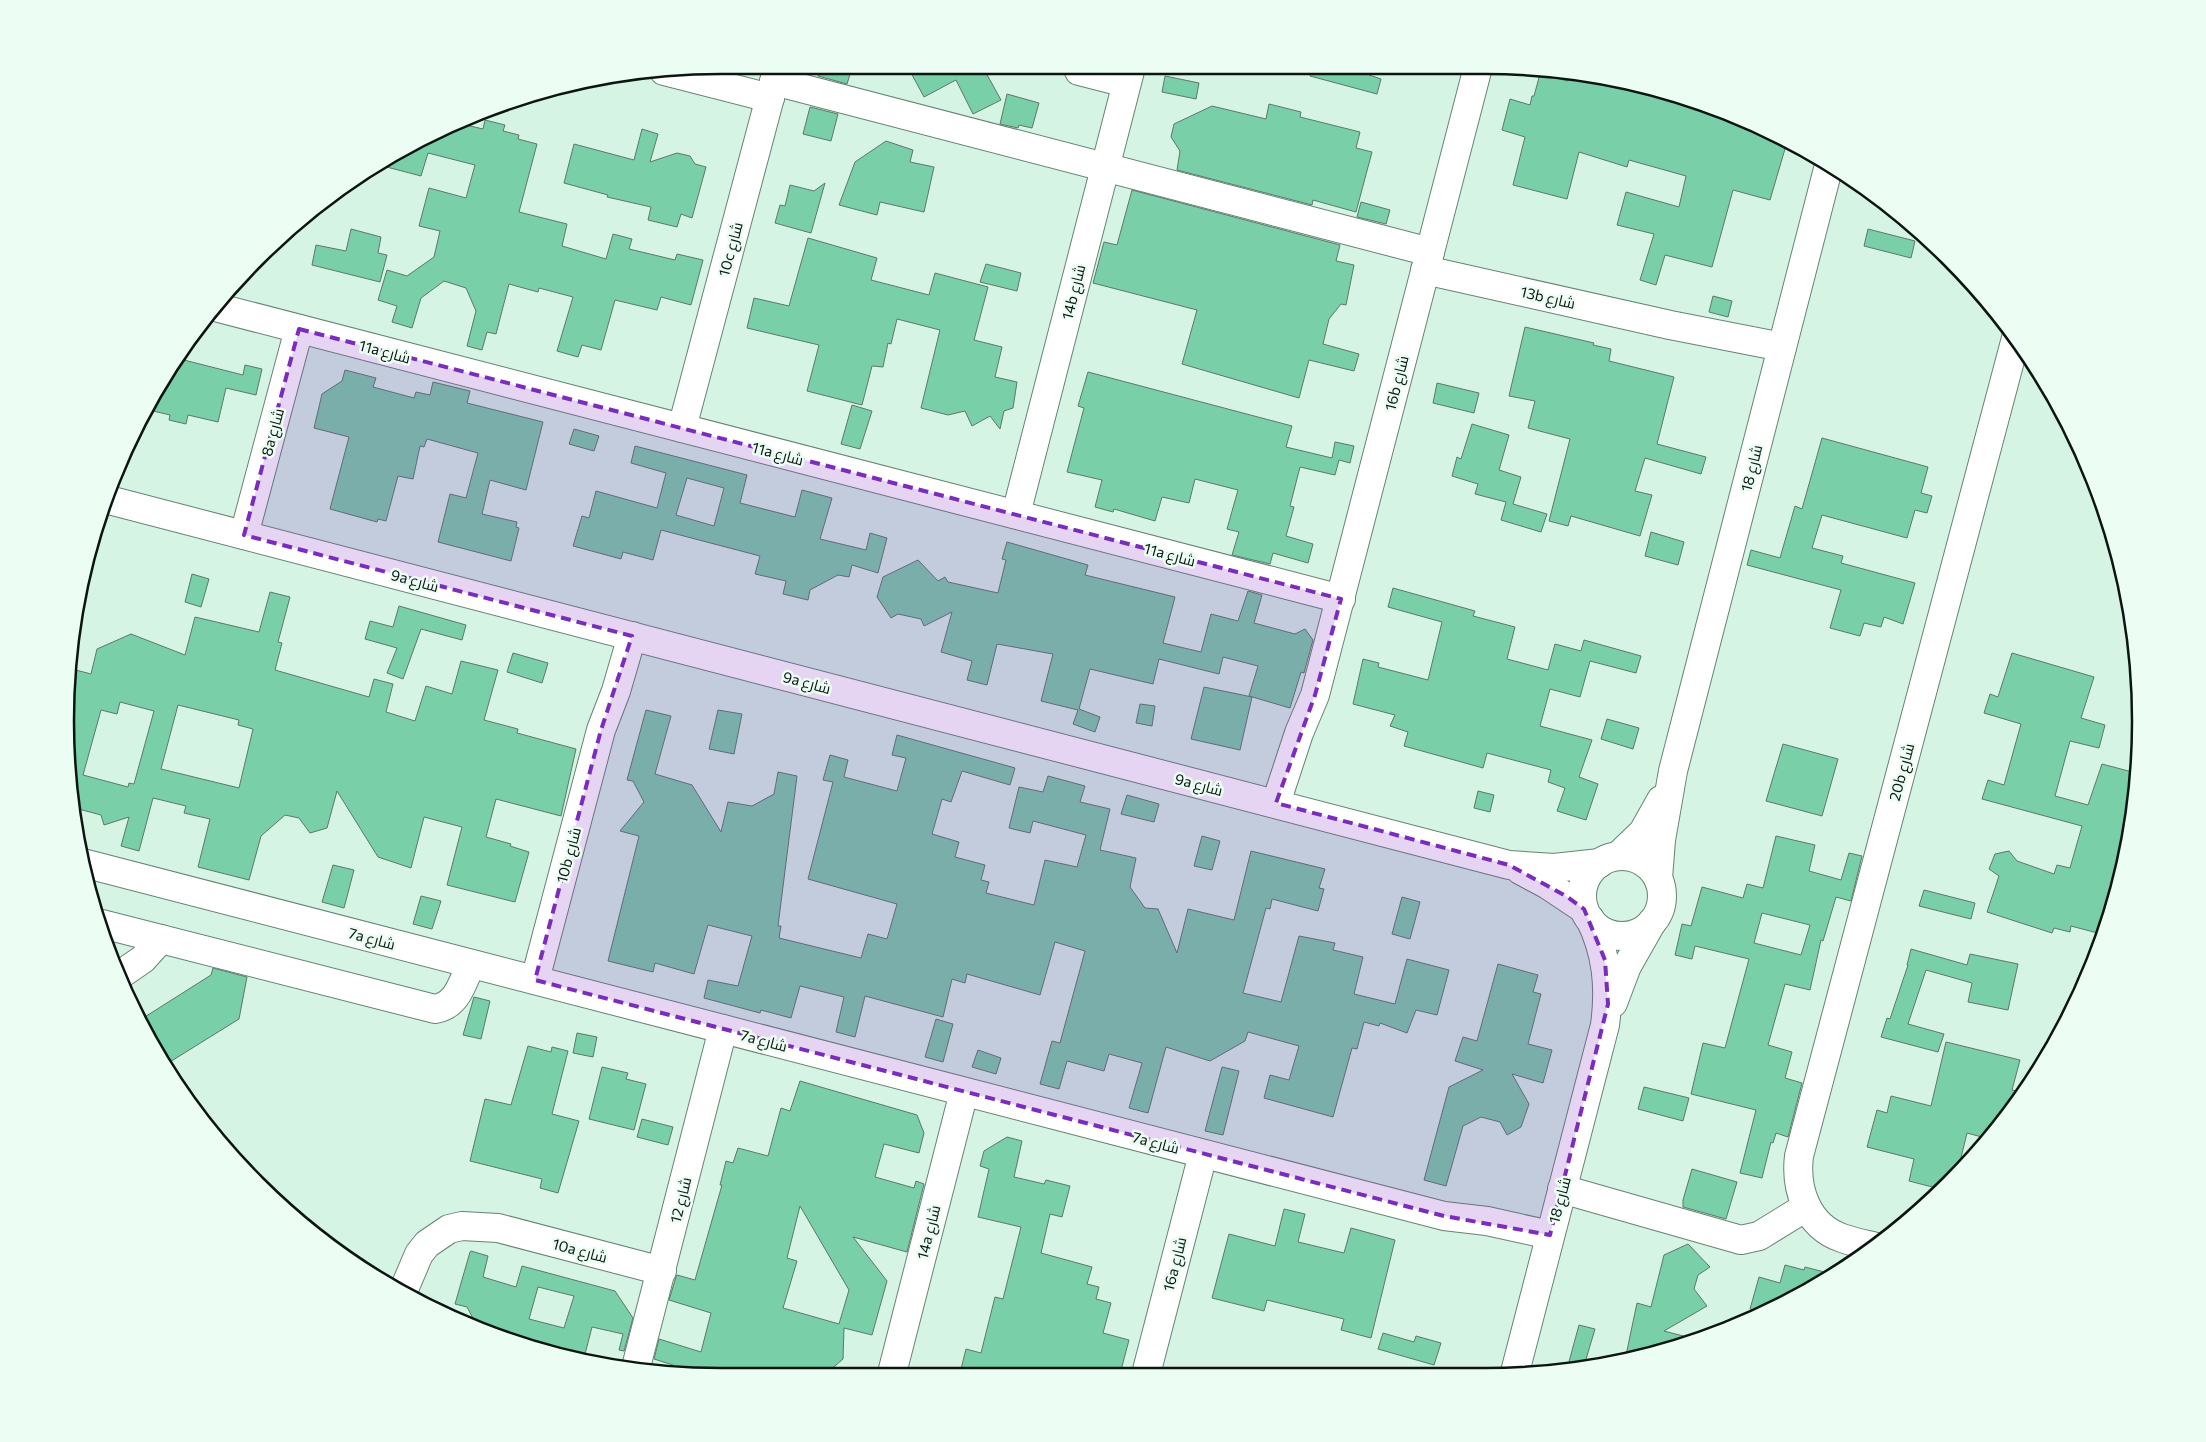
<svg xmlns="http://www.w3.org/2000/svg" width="2206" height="1442" viewBox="0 0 2206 1442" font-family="Commissioner,Cairo,sans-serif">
  <rect width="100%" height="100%" fill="#d5f4e4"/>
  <g fill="#79cfa7" stroke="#5d786a" fill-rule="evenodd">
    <polygon points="819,71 851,71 847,84 818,76"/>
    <polygon points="910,71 985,71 1001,100 973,114 956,80 924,97"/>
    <polygon points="1311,71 1370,71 1369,75 1381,79 1377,94 1310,76"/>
    <polygon points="1571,71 1736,115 1787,142 1770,200 1733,190 1712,267 1665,255 1656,285 1640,280 1654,234 1617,225 1626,192 1679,207 1686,176 1629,160 1627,167 1579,152 1567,199 1513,185 1525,137 1502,130 1510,99 1530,105 1532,96 1534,96 1540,74 1568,81"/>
    <polygon points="1165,76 1199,83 1196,99 1162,92"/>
    <polygon points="1007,94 1039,103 1032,128 1019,125 1018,128 1000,124"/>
    <polygon points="1269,104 1301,112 1300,117 1360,132 1356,148 1372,152 1356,212 1313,200 1312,205 1177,170 1180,151 1171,137 1174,124 1212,106 1266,119"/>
    <polygon points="810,107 838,114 831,141 803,134"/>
    <polygon points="485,120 505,125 503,131 519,135 518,139 537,144 519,212 567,224 562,246 606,259 613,234 632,239 629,249 675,260 677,254 703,260 691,305 661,297 657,310 615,300 601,350 582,345 578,357 557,351 573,297 539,288 538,292 509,284 496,334 487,332 482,350 467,346 476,311 466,288 444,281 421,298 412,328 392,322 397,306 378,300 387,270 407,276 434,257 440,231 419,226 429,188 466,198 475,165 428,153 421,176 379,165 462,124 483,129"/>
    <polygon points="642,129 658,134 650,162 677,153 690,156 695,164 706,167 692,218 681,214 677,227 648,220 651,207 607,197 608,195 564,183 574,144 634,160"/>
    <polygon points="886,141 913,150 910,162 934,167 924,212 880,202 877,215 839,205 855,162"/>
    <polygon points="825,183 811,233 775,223 780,205 785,206 790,185 814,191"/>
    <polygon points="1132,190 1340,245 1336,261 1354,265 1346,305 1341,304 1329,319 1323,344 1359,354 1354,371 1309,360 1299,398 1182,364 1197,310 1093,283 1104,242 1117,245"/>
    <polygon points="1361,202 1390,210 1386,224 1357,217"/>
    <polygon points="351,229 381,237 378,253 387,255 380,282 312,265 316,245 346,251"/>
    <polygon points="1868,229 1915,241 1911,258 1864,246"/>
    <polygon points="808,238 877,258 871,280 929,295 935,273 988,287 974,340 1002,347 995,377 1017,382 1013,408 1004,411 1000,429 990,416 972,426 965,411 948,415 921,408 940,330 897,319 891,344 888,343 883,367 872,366 862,405 807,391 819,345 747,328 754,298 789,306"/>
    <polygon points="986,264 1021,273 1017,291 980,282"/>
    <polygon points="1713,296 1732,301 1728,317 1709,312"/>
    <polygon points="1525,327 1594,343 1593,345 1611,349 1609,361 1674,377 1657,444 1706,457 1701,474 1645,458 1635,491 1652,495 1640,536 1571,516 1568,526 1549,521 1570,439 1528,428 1535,401 1509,396"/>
    <polygon points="176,358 243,375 245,365 262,369 256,395 226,388 218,422 188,415 186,424 169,420 170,415 153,411 161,381"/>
    <polygon points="345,370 376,378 373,387 414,398 416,392 430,395 433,382 470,391 467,403 543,422 526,490 490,480 482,514 517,522 516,527 519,528 511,561 438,542 450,494 466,498 478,453 427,439 424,447 420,446 413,479 398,476 386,521 378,519 377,522 330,509 349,437 314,428 322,394 342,381"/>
    <polygon points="1088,372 1292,426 1286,447 1332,458 1335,442 1354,446 1350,463 1339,460 1335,475 1300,467 1290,506 1294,507 1286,536 1313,544 1308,563 1273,553 1270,564 1232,555 1239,532 1227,529 1238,490 1195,479 1189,503 1162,497 1155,521 1114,509 1113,512 1095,507 1102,480 1067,472 1084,408 1078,406"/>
    <polygon points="1437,383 1479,393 1474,413 1433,403"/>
    <polygon points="852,405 872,411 860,449 841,444"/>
    <polygon points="1472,424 1509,435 1499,470 1521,477 1513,504 1547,514 1541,532 1501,520 1506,502 1475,494 1478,484 1452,476 1457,457 1461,459"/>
    <polygon points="574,429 599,436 594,451 569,444"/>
    <polygon points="1822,438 1928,467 1921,493 1932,496 1927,513 1915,510 1907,538 1822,515 1812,548 1843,556 1841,563 1915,583 1903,624 1884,617 1881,627 1864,623 1860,636 1830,628 1841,590 1747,565 1751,550 1780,558 1795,506 1802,509"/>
    <path d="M635,446l112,29 -7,28 55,14 7,-27 30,8 -12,41 46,11 4,-17 17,5 -9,35 -26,-8 -3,12 -11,-2 -28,15 -2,10 -25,-6 3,-13 -31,-7 5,-18 -99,-26 -8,30 -30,-8 -2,7 -48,-13 9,-30 7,2 7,-27 61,17 9,-35 -35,-10zM687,478l37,10 -10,38 -38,-11z"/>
    <polygon points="1651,532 1684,542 1678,565 1645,556"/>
    <polygon points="1007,542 1088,565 1085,575 1175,597 1163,643 1201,652 1211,614 1238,621 1248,591 1262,595 1254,623 1295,634 1305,629 1313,640 1304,673 1301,672 1290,708 1249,696 1258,666 1223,657 1219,674 1159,659 1153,684 1090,669 1079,709 1100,717 1095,732 1073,724 1078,710 1041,701 1053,654 997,644 987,685 967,680 972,661 941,652 952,612 924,626 921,619 898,614 891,618 877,597 883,577 918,560 938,581 945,577 948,582 998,593 1006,560 1002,559"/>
    <polygon points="192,574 209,579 201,607 185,602"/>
    <polygon points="1393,588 1475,611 1473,616 1515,627 1507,659 1548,670 1555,644 1581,651 1584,640 1641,656 1636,673 1590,661 1580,697 1550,689 1540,726 1592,740 1579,777 1598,784 1586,820 1557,811 1565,788 1548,782 1551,770 1487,753 1483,768 1404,746 1408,732 1390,726 1395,715 1353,704 1363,659 1379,663 1378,667 1428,680 1442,622 1388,607"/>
    <path d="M270,592l20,5 -12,45 4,1 -7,27 94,27 5,-18 19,5 -7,28 29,9 11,-35 26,8 9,-33 37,9 -14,50 34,9 -1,4 59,16 -15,67 -65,-17 -10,38 25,7 -1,2 19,6 -14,50 -68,-17 15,-58 -38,-10 -13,51 -33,-11 -41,-66 -10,37 -17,5 -11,-15 -14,-3 -24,21 -12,44 -51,-13 12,-48 -26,-6 2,-7 -33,-8 -14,53 -18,-5 8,-29 -25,8 -3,-10 -26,-7 -1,2 -8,-46v-86l2,-10 23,6 6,-25 34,-15 54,21 10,-38 64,15zM120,702l34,9 -20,73 -5,-1 -1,4 -45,-12 18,-65 16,4zM178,705l61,15 -1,5 15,4 -14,59 -78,-19z"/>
    <polygon points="399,606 466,625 462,640 421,629 403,679 387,673 397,648 365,639 370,621 393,627"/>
    <polygon points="513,653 548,663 542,683 507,672"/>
    <polygon points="2012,653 2094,677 2081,718 2105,725 2099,748 2070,741 2055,796 2088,805 2102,764 2136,773 2135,806 2105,935 2071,926 2070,932 2054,928 2052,933 1987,912 1999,876 1989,869 1995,854 2009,851 2017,861 2054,874 2057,865 2070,868 2082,826 1982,799 1988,780 2004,785 2021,724 1984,713 1990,694 1998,697"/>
    <polygon points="1204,687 1252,697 1240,750 1191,739"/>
    <polygon points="1140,704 1155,706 1152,726 1136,723"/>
    <polygon points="646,710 671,716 655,774 692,785 721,832 728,802 752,806 774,794 778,772 797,776 778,926 781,926 779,938 861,958 868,934 887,939 897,904 808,879 833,782 823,780 830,755 848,760 844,777 897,791 906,758 892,755 897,735 1015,768 1010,785 962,771 951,802 942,799 932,834 959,842 955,857 985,865 981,880 989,882 986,893 1034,905 1045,860 1077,867 1086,835 1033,821 1030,833 1009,828 1019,787 1043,792 1048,776 1085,786 1080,802 1110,809 1100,850 1136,858 1130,887 1145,908 1158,909 1177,953 1188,909 1234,920 1251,851 1325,869 1319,888 1324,889 1318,911 1272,899 1270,909 1266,908 1243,993 1281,1002 1299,936 1335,943 1333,950 1363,957 1354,994 1395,1004 1407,959 1449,970 1437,1015 1416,1010 1407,1033 1380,1023 1379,1026 1364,1022 1357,1049 1352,1048 1333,1117 1264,1098 1270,1075 1289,1080 1299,1046 1248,1032 1245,1041 1210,1061 1166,1047 1148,1113 1129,1108 1142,1063 1109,1054 1104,1071 1067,1061 1059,1089 1040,1084 1052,1041 1060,1043 1085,951 1055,942 1040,995 967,974 965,983 952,979 943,1017 865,996 855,1037 836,1032 844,997 800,986 791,1018 761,1010 760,1013 704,998 708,980 738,986 752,936 708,925 694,974 655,963 653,972 608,961 639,836 620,831 644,802 633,781 627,780"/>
    <polygon points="718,710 742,714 734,754 709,749"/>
    <polygon points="1607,719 1639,728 1633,749 1601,739"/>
    <polygon points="1783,744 1838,759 1822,816 1766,801"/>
    <polygon points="1478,791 1494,795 1490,812 1474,808"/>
    <polygon points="1127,795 1159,804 1154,822 1121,814"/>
    <polygon points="1202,836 1220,841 1212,870 1194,866"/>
    <path d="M1776,836l39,9 -6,26 32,9 8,-27 13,3 -11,45 -15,-4 -13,44 -2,-1 -11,50 -25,-6 -17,61 24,7 -7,26 17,5 -14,54 -12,-4 -3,10 -2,-1 -9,36 -22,-5 16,-63 -65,-16 12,-51 22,5 24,-89 -54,-13 -3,13 -17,-4 7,-31 9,2 11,-39 41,11 4,-14 16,4zM1762,913l48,12 -9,30 -47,-12z"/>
    <polygon points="333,865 354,870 344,908 322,902"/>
    <polygon points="1924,890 1975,903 1971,919 1919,906"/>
    <polygon points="421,896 441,901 432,929 413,924"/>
    <polygon points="1402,897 1420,902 1410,939 1392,934"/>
    <polygon points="1911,949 1967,965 1970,954 2018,964 2008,1010 1968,1002 1972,983 1926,970 1908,1024 1944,1034 1938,1052 1881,1037 1887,1018 1890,1019 1908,965 1907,965"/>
    <polygon points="1498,964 1538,975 1533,992 1541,994 1528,1044 1552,1050 1543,1083 1512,1074 1529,1104 1521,1127 1507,1135 1500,1122 1481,1117 1463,1126 1446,1186 1424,1180 1449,1087 1483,1070 1455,1061 1463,1037 1477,1041"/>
    <polygon points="213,968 247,977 239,1019 165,1065 140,1020 211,975"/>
    <polygon points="474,997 490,1001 481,1039 463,1035"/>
    <polygon points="936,1019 953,1024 943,1062 925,1057"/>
    <polygon points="577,1033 597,1037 593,1057 573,1053"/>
    <polygon points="1946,1042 2020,1060 2012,1090 2022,1092 1989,1139 1967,1133 1957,1174 1940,1189 1909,1181 1914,1159 1867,1147 1877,1110 1887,1113 1891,1096 1931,1106"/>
    <polygon points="528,1046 551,1052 552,1047 568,1051 552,1114 579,1121 558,1193 540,1188 542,1179 470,1161 485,1099 511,1105"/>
    <polygon points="978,1050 1001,1058 996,1074 972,1067"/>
    <polygon points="602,1067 628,1073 626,1079 646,1084 634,1130 589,1119"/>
    <polygon points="1222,1067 1239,1071 1223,1135 1205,1131"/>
    <path d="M800,1081l117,34 7,18 -5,20 -35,-9 -9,33 39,11 2,-7 8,3 -17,68 -54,-15 34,44 -15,54 -28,-7 -1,31 -15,13h-143l-13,-4 1,-3 -19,-6 5,-20 42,13 10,-39 -42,-13 7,-23 1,-2 18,5 27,-95h-2l6,-24 7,2 5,-15 30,8 13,-48 9,3zM800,1206l49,84 -10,34 -56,-16 14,-47 -10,-3z"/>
    <polygon points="1644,1087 1689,1098 1683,1121 1638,1109"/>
    <polygon points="642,1119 673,1127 668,1145 637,1137"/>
    <polygon points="1007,1137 1022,1141 1014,1177 1044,1184 1046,1180 1070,1186 1062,1217 1050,1214 1041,1253 1092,1267 1087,1284 1099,1287 1096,1299 1111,1303 1103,1333 1129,1340 1120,1374 960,1373 966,1349 981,1353 995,1297 1003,1299 1021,1227 978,1217 989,1169 980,1166 984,1151"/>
    <polygon points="1692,1169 1737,1182 1726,1219 1683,1207 1683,1200"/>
    <polygon points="1284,1209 1305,1214 1298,1242 1344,1253 1351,1228 1395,1240 1371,1338 1341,1330 1344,1319 1267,1300 1264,1311 1212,1298 1229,1234 1275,1246"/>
    <polygon points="1688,1244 1710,1267 1698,1275 1694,1289 1707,1306 1664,1331 1695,1339 1655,1355 1625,1360 1637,1303 1651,1307 1664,1255"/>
    <path d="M471,1251l17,5 -5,21 33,10 6,-21 93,25 18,27 -9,33 -5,-1 4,-16 -31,-7 -8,31 -112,-30 2,-8 -7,-13 -12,-3 15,-52zM538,1287l36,9 -10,32 -35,-9z"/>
    <polygon points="1785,1265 1804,1270 1805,1267 1832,1274 1775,1309 1766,1313 1750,1309 1759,1277 1780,1283"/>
    <polygon points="1579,1325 1595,1329 1584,1366 1567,1369"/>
    <polygon points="1383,1333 1414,1342 1416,1336 1441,1343 1434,1365 1378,1349"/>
  </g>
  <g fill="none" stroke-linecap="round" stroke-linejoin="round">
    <g stroke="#678375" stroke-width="30">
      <g id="minor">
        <polyline points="664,71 770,98"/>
        <polyline points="1079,71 1126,83"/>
        <polyline points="774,81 1430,252"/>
        <polyline points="1425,270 1670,325 1782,347"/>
        <polyline points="215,307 1341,599"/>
        <polyline points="682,428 777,71"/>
        <polyline points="105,499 1509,865 1554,868 1600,863"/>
        <polyline points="1016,514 1130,71"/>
        <polyline points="244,535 299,329"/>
        <polyline points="1276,803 1299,733 1315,695 1477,71"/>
        <polyline points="1618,856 1643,832 1661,800"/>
        <circle cx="1622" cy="896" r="40"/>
        <polyline points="83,863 1444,1216 1487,1221 1550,1235"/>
        <polyline points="1520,870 1548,885 1584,909"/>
        <polyline points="1658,878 1661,840 1673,771 1829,165"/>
        <path d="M98,923l337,86c23,-4 27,-26 36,-45"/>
        <polyline points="117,977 143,959 161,939"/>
        <polyline points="535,980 601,730 616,691 632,636"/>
        <polyline points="1613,1003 1627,966 1652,922"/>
        <polyline points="1562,1189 1741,1240 1759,1236 1806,1207"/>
        <path d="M1876,1247c-12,-3 -23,-5 -34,-9 -35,-12 -47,-49 -43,-82l217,-818"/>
        <polyline points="402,1294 419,1254 427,1244 449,1229 462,1226 498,1228 662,1271"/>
        <polyline points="635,1371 723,1029"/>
        <polyline points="892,1373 964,1092"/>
        <polyline points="1146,1374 1203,1154"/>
        <path d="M1514,1376l91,-351c5,-38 2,-71 -15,-106"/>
      </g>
    </g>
    <use href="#minor" stroke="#fff" stroke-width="28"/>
  </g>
  <path fill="#7b2cbf" fill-opacity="0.2" stroke="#7b2cbf" stroke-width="4" stroke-dasharray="10 6" stroke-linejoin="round" d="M299,329l1042,270 -26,96 -39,108 233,62 57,31 18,13 21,51 3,44 -58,231 -106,-19 -909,-236 66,-250 31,-94 -388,-101z"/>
  <g text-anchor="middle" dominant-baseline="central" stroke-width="5" stroke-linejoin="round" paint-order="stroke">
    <g font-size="15" fill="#0b1611" stroke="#ecfef4">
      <text transform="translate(730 249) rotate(-75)">10c شارع</text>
      <text transform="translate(1073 292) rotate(-76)">14b شارع</text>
      <text transform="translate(1548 297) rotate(13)">13b شارع</text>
      <text transform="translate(385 351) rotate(15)">11a شارع</text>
      <text transform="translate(1396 383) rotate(-76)">16b شارع</text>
      <text transform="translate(272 432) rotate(-75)">8a شارع</text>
      <text transform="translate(778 453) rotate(15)">11a شارع</text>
      <text transform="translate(1751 468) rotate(-76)">شارع 18</text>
      <text transform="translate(1170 554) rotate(15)">11a شارع</text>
      <text transform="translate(415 580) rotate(15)">9a شارع</text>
      <text transform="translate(807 682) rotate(15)">9a شارع</text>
      <text transform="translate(1901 772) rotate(-75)">20b شارع</text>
      <text transform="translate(1199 784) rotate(15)">9a شارع</text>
      <text transform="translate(568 855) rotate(-75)">10b شارع</text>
      <text transform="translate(372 938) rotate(15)">7a شارع</text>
      <text transform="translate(764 1040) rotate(15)">7a شارع</text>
      <text transform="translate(1156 1142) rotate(15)">7a شارع</text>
      <text transform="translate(680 1200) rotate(-76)">شارع 12</text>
      <text transform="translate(1559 1200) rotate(-75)">شارع 18</text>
      <text transform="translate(928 1232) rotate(-76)">14a شارع</text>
      <text transform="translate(580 1250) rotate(15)">10a شارع</text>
      <text transform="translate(1174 1264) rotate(-76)">16a شارع</text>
    </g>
  </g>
  <path d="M0 0H2206V1442H0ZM721 74H1485A647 647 0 0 1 2132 721V721A647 647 0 0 1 1485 1368H721A647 647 0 0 1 74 721V721A647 647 0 0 1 721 74Z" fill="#ecfef4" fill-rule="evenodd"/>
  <path fill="none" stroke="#0b1611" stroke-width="2.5" d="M721 74H1485A647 647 0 0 1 2132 721V721A647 647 0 0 1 1485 1368H721A647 647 0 0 1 74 721V721A647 647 0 0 1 721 74Z"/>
</svg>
